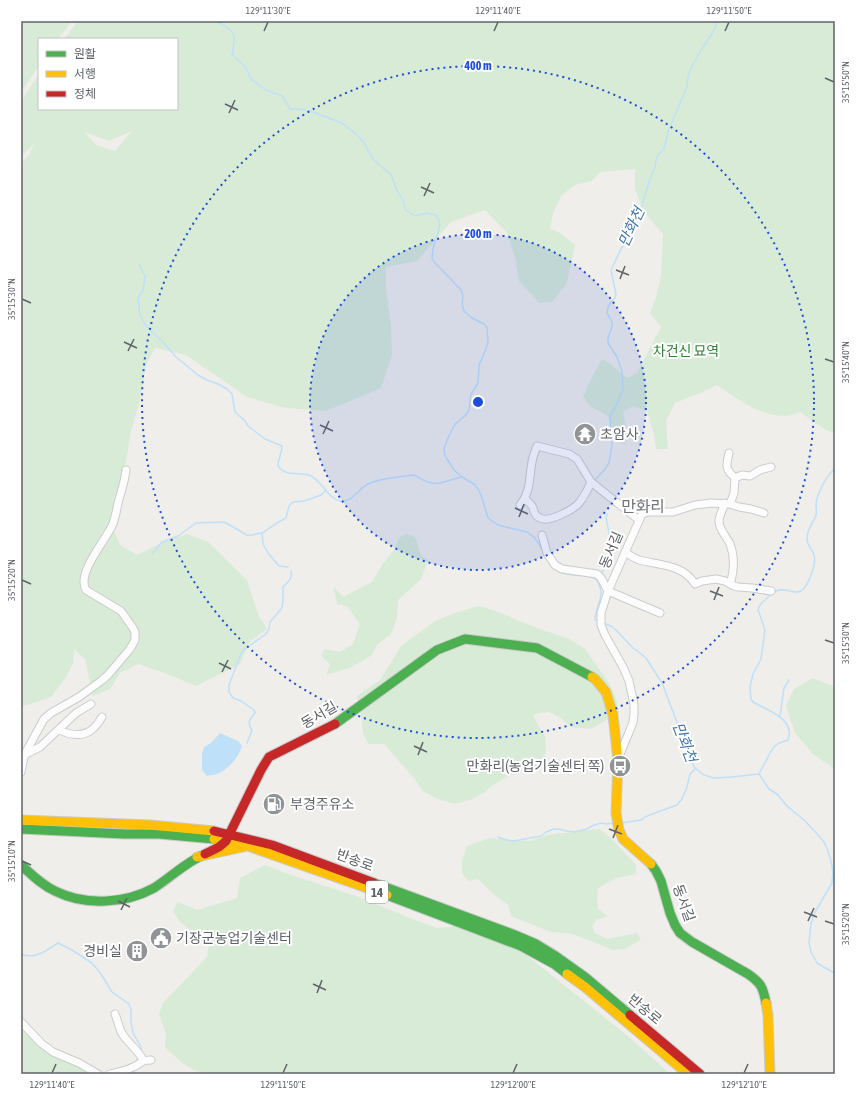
<svg xmlns="http://www.w3.org/2000/svg" width="856" height="1095" viewBox="0 0 856 1095" font-family="'Asap Condensed','Noto Sans KR',sans-serif">
  <rect width="100%" height="100%" fill="#efeeea"/>
  <g fill="#d8ebd6" fill-rule="evenodd">
    <polygon points="21,21 72,21 58,39 39,39 39,66 21,92"/>
    <path d="M78,21h134v2l4,-2h619v412l-9,-3 -26,-18c-5,2 -10,4 -15,4 -25,0 -48,-17 -68,-31l-17,8 -25,10 -9,18 2,28h-12l-2,-14 -7,-24 -14,-5 -10,6 5,24 -3,9 -12,-8 -5,-21 -18,-10 -7,-9 7,-16 12,-22 9,5 16,14 10,-5 24,-46 -11,-14 6,-16 5,-21 2,-42 -19,-22 -9,-23v-20l-35,3 -8,9 -17,4 -13,10 -9,18 -3,16 10,4 15,12 -8,38 -15,19 -13,1 -20,-22 -4,-24 -8,-24 -22,-23 -34,12 -34,39 -31,6v22l5,37 1,29 -11,33 -55,23 -41,-3 -38,-11 -61,-42 -31,-7 -9,17 -5,32 -10,34 -6,36 -11,32 -3,25 9,21 17,10 24,-12 26,-9 21,8 39,38 11,34 9,15 -17,12 -10,23 -44,22 -29,-12 -29,-10 -18,9 -10,16 -17,7 -8,-37 -11,-10 -1,14 -7,14 -15,20 -24,8 -6,1v-543l8,-8 5,-11 -13,12v-55l18,-27v35h138v-70h-113zM132,131l-17,20 -19,-6 -12,-13 25,9z"/>
    <path d="M405,534c17,1 10,13 17,22 2,1 4,2 6,4l-7,19 -23,21 -1,18 -6,16 -14,11 -5,10 -20,12 -26,8 4,-11 -9,-8 4,-7 15,3 13,-8 7,-20 -13,-18 -10,-2 -4,-18 10,11 29,-15 10,-17 12,-15 5,-12z"/>
    <polygon points="479,606 493,610 532,626 569,639 585,649 609,683 616,698 619,713 591,729 571,727 561,718 549,712 538,713 533,716 545,737 546,752 541,764 507,777 490,787 484,793 470,800 454,804 438,799 423,791 413,777 384,744 369,744 363,734 362,719 357,696 380,680 401,646 435,621 455,613"/>
    <polygon points="813,678 830,685 835,685 835,769 814,755 795,733 786,706 794,689"/>
    <polygon points="599,829 611,838 636,865 636,874 617,878 598,888 597,897 598,909 608,916 596,920 592,926 595,933 607,939 637,933 641,940 624,949 613,950 586,939 569,933 551,932 511,916 508,905 492,893 478,879 469,881 462,874 462,861 467,846 489,838 509,840 530,841 547,835"/>
    <polygon points="265,865 288,874 356,896 415,920 437,928 457,926 495,942 520,950 629,1037 670,1074 201,1074 182,1063 165,1047 166,1034 159,1014 163,1003 207,957 209,942 194,933 180,922 173,911 178,902 197,910 237,898 240,878"/>
    <polygon points="21,1031 41,1043 94,1067 100,1074 21,1074"/>
  </g>
  <path fill="#bfe0f9" d="M220,733l18,8 4,5c-3,11 -14,24 -25,28 -3,1 -7,1 -10,2l-5,-6v-16l2,-7 7,-4z"/>
  <g fill="none" stroke-linecap="round" stroke-linejoin="round">
    <g stroke="#bfe0f9" stroke-width="1.5">
      <path d="M216,21c19,11 21,11 16,34l13,11 6,13 15,11 16,6 8,13h10l10,2 32,12 15,12 8,9 7,14 19,17 5,13 7,13 3,9 9,6 12,-3 9,2 4,8 -1,7 -3,7 -3,12 -1,10 4,5 8,8 17,18 2,6 -1,8 2,7 8,7 12,6 3,4 1,14 -2,7 -7,16 -1,18 -7,11 -2,16 -3,5 -11,9 -7,14 -4,11 1,7 9,14 8,7 12,7 4,5 3,6 7,23 10,7 29,7 7,5 5,7 4,8"/>
      <path d="M139,264l6,12 -2,14 -5,8 2,17 6,11 18,17 12,14 22,18 9,5 11,4 9,5 5,5 3,18 10,9 3,5 17,13 17,7c0,8 -4,12 -4,20 8,11 19,6 31,9 12,4 19,24 31,26 12,2 18,-12 28,-17 12,-6 32,-7 46,-9 5,2 8,5 14,7 12,4 22,-3 34,-5"/>
      <polyline points="596,479 605,469 609,463 612,445 610,420 611,414 615,408 623,390 622,371 617,357 608,343 608,338 612,327 612,322 607,313 608,307 611,302 615,298 616,294 611,270 621,249 626,242 629,232 640,211 650,179 655,167 656,160 658,155 664,149 669,129 687,87 688,77 690,70 702,48 712,34 718,21"/>
      <path d="M153,553l9,-11 16,-6 18,-13 28,-1 23,13c6,1 9,-2 15,-2"/>
      <path d="M546,557c9,19 21,17 39,19 4,1 8,1 12,4"/>
      <path d="M288,567l-9,-1 -11,-13 -5,-9 -1,-11c8,-5 15,-11 24,-15l3,-12 4,-4 11,-1 17,-6 5,-5"/>
      <polyline points="600,575 609,562 610,537 606,518 607,514"/>
      <path d="M597,580c2,4 4,8 4,13 0,8 -6,17 -6,27l3,1"/>
      <path d="M774,592c10,-6 20,3 27,-1 7,-4 16,-28 13,-36 -2,-7 -7,-8 -7,-17 0,-9 6,-14 9,-23 1,-3 0,-8 0,-12 2,-11 11,-28 19,-35"/>
      <polyline points="603,623 611,626 616,630 633,648 640,653 646,658 662,683 681,733 690,759 695,768 704,775 714,778 732,777 759,774 769,789 777,794 787,806 805,821 818,835 824,842 828,851 831,861 833,872 832,883 814,914 811,924 809,943 811,952 817,963 829,970 835,973"/>
      <polyline points="780,716 784,688 789,680"/>
      <path d="M247,743l5,-13 -2,-3 -1,-5 2,-4 4,-5 -1,-3 -13,-9 -8,-3 -4,-6v-7l13,-34 24,-17 3,-5 1,-7 12,-14 1,-7v-14c5,-5 10,-9 8,-16"/>
      <path d="M759,774l11,-21 4,-6 5,-4 9,-3c8,-21 -21,-30 -35,-38l-2,-3 -1,-12 3,-13 8,-15 4,-29 -5,-15 -2,-5 2,-5 11,-11"/>
      <polyline points="622,823 641,820 647,816 677,805 682,799 687,787 690,774 695,769"/>
      <polyline points="498,837 506,840 514,841 541,836 546,832 554,829 559,829 566,831 575,832 587,829 594,825 601,823 607,824 614,823"/>
      <path d="M21,954c14,6 26,-4 37,-11l14,7 20,13 9,11 11,18 17,12 2,6v11l2,12 8,14 1,7"/>
      <polyline points="135,1063 139,1057"/>
    </g>
    <g stroke="#cbcccc" stroke-width="9">
      <g id="street">
        <path d="M729,453c-3,13 -4,16 6,25"/>
        <path d="M525,499c2,2 5,4 7,7 3,5 1,9 8,12 8,5 33,-8 39,-15 5,-6 9,-14 12,-21"/>
        <path d="M725,503c-2,6 -6,13 -6,18 0,9 8,16 11,23 5,13 4,27 0,40"/>
        <polyline points="730,504 734,493 735,478 742,475 750,476 760,470 771,467"/>
        <path d="M520,505c11,-13 9,-28 12,-43 1,-6 3,-11 5,-16l32,8 8,5 14,23 48,38"/>
        <polyline points="542,535 547,553 555,565 562,569 597,574 601,578 608,591 660,613"/>
        <path d="M625,552c4,3 9,6 14,8 19,5 44,4 56,24l7,-3 14,-2 9,2 9,5 4,1 14,1 19,3"/>
        <path d="M59,730c9,4 22,7 31,1 5,-3 9,-9 12,-14"/>
        <polyline points="26,754 40,747 76,713 91,704"/>
        <polyline points="618,759 630,730 633,722 634,714 634,704 629,681 623,667 605,635 601,625 601,613 608,591 642,514 649,512 673,512 695,505 711,503 730,504 739,507 751,509 764,513"/>
        <path d="M21,772l3,-15 3,-7 17,-31 7,-6 28,-16 22,-16 7,-6 22,-26 5,-9v-8l-2,-4 -12,-17 -35,-21c-10,-17 20,-50 27,-66 2,-7 4,-14 5,-21 3,-11 7,-22 8,-33"/>
        <path d="M115,1014c3,7 4,15 8,21 6,9 16,16 20,25"/>
        <polyline points="21,1022 41,1043 53,1052 79,1063 98,1074"/>
        <path d="M110,1074c8,-2 16,-3 23,-7 9,-3 6,-7 18,-7"/>
      </g>
    </g>
    <g stroke="#cacacb" stroke-width="11">
      <g id="fast">
        <polyline points="335,724 437,650 465,639 537,648 592,677"/>
        <polyline points="21,829 124,834 159,834 214,839"/>
        <path d="M651,864l5,7 5,10 9,32 5,12 5,8 12,9 56,32c13,9 15,13 18,29"/>
        <path d="M21,865c11,10 21,20 34,26 30,15 70,13 99,-3 17,-11 32,-26 51,-34"/>
        <polyline points="374,883 515,935 536,944 554,955 585,977 630,1015"/>
        <polyline points="387,895 521,946 554,964 567,974"/>
      </g>
    </g>
    <g stroke="#cacacb" stroke-width="11">
      <g id="slow">
        <polyline points="592,677 595,679 606,692 613,715 618,761 616,813 619,830 623,839 651,864"/>
        <polyline points="21,820 150,825 214,831"/>
        <polyline points="214,839 248,846 387,895"/>
        <polyline points="197,857 243,847"/>
        <polyline points="567,974 585,987 688,1074"/>
        <polyline points="766,1003 768,1015 770,1074"/>
      </g>
    </g>
    <g stroke="#cacacb" stroke-width="11">
      <g id="jam">
        <polyline points="214,831 272,845 374,883"/>
        <polyline points="205,854 219,847 226,841 261,770 269,757 335,724"/>
        <polyline points="630,1015 700,1074"/>
      </g>
    </g>
    <use href="#street" stroke="#fdfcfc" stroke-width="7"/>
    <use href="#fast" stroke="#4caf50" stroke-width="9"/>
    <use href="#slow" stroke="#ffc107" stroke-width="9"/>
    <use href="#jam" stroke="#c62828" stroke-width="9"/>
  </g>
  <path fill="none" stroke="#5f6368" stroke-width="1.5" d="M264,31l4,-9M494,31l4,-9M725,31l4,-9M825,78l9,4M225,104l13,6M229,113l6,-13M421,187l13,6M424,196l6,-13M616,270l13,5M620,279l5,-13M22,299l9,4M124,342l13,6M128,351l6,-12M825,359l9,3M320,425l13,6M323,434l6,-13M515,508l13,6M519,517l5,-13M22,580l9,4M710,591l13,5M714,600l5,-13M825,640l9,3M219,663l12,6M222,672l6,-12M414,746l13,6M418,755l5,-13M609,829l13,5M613,838l5,-13M22,861l9,4M118,901l12,6M121,910l6,-12M804,912l13,5M808,921l6,-13M825,921l9,3M313,984l13,6M317,993l5,-13M52,1073l4,-9M283,1073l4,-9M513,1073l4,-9M744,1073l4,-9"/>
  <circle cx="478" cy="402" r="168" fill="#1d4ed8" fill-opacity=".12"/>
  <g fill="none" stroke="#1d4ed8" stroke-width="2" stroke-dasharray="2 4">
    <circle cx="478" cy="402" r="168"/>
    <circle cx="478" cy="402" r="336"/>
  </g>
  <defs>
    <g id="temple-disc" transform="scale(1.15)"><circle r="9.5" fill="#919496" stroke="#fff"/><path d="M0-6L5-2H3V0L6.5 2.5H4V6H1.5V3h-3V6H-4V2.5H-6.5L-3 0V-2H-5Z" fill="#fff"/></g>
    <g id="bus-disc" transform="scale(1.15)"><circle r="9.5" fill="#919496" stroke="#fff"/><path d="M-5-6H5V4H4V6H2V4H-2V6H-4V4H-5ZM-3.5-4V0h7V-4ZM-3.5 1.2v1.5H-2V1.2ZM2 1.2v1.5H3.5V1.2Z" fill="#fff"/></g>
    <g id="fuel-disc" transform="scale(1.15)"><circle r="9.5" fill="#919496" stroke="#fff"/><path d="M-5.5-6h7V0h2V4h1.3V-2.5L3-4.5l.8-.8L6-3V5H2.5V1h-1V6h-7ZM-4.2-4.7v3.2H.2V-4.7Z" fill="#fff"/></g>
    <g id="civic-disc" transform="scale(1.15)"><circle r="9.5" fill="#919496" stroke="#fff"/><path d="M-.6-6.5H3V-4.5H.6V-3L4-1V1h2V6H-6V1h2V-1L-.6-3ZM-1.2 2.5V6h2.4V2.5Z" fill="#fff"/></g>
    <g id="building-disc" transform="scale(1.15)"><circle r="9.5" fill="#919496" stroke="#fff"/><path d="M-4-6H4V6H1V3H-1V6H-4ZM-2.5-4.3h1.7v1.8h-1.7ZM.8-4.3h1.7v1.8H.8ZM-2.5-1h1.7V.8h-1.7ZM.8-1h1.7V.8H.8Z" fill="#fff"/></g>
  </defs>
  <g fill-rule="evenodd">
    <use href="#temple-disc" x="585" y="434"/>
    <use href="#bus-disc" x="620" y="766"/>
    <use href="#fuel-disc" x="274" y="804"/>
    <use href="#civic-disc" x="161" y="938"/>
    <use href="#building-disc" x="137" y="951"/>
  </g>
  <g text-anchor="middle" dominant-baseline="central" stroke-width="4" stroke-linejoin="round" paint-order="stroke">
    <rect fill="#fff" stroke="#8f9295" stroke-width="1" x="366" y="881" width="22" height="22" rx="3"/>
    <g font-size="13" font-weight="bold" fill="#5f6368">
      <text x="377" y="892">14</text>
    </g>
    <g font-size="14" fill="#348238" stroke="#fff">
      <text x="686" y="351">차건신 묘역</text>
    </g>
    <g font-size="14" fill="#5f6368" stroke="#fff" text-anchor="start">
      <text x="600" y="434">초암사</text>
      <text x="604" y="766" text-anchor="end">만화리(농업기술센터 쪽)</text>
      <text x="290" y="804">부경주유소</text>
      <text x="176" y="938">기장군농업기술센터</text>
      <text x="122" y="951" text-anchor="end">경비실</text>
    </g>
    <g font-size="14" fill="#5f6368" stroke="#fff">
      <text transform="translate(611 550) rotate(-67)">동서길</text>
      <text transform="translate(319 715) rotate(-30)">동서길</text>
      <text transform="translate(355 860) rotate(20)">반송로</text>
      <text transform="translate(684 903) rotate(70)">동서길</text>
      <text transform="translate(645 1009) rotate(40)">반송로</text>
    </g>
    <g font-size="15" font-style="italic" fill="#4174aa" stroke="#fff">
      <text transform="translate(631 227) rotate(-65)">만화천</text>
      <text transform="translate(685 742) rotate(69)">만화천</text>
    </g>
    <g font-size="16" fill="#70757a" stroke="#fff">
      <text x="643" y="506">만화리</text>
    </g>
  </g>
  <circle cx="478" cy="402" r="6" fill="#1d4ed8" stroke="#fff" stroke-width="2"/>
  <g font-size="12" text-anchor="middle" font-weight="bold" fill="#1d4ed8" stroke="#fff" stroke-width="4" stroke-linejoin="round" paint-order="stroke">
    <text x="478" y="70">400 m</text>
    <text x="478" y="238">200 m</text>
  </g>
  <rect width="856" height="1095" fill="none" stroke="#ffffff" stroke-width="44"/>
  <rect x="38" y="38" width="140" height="72" fill="#ffffff" stroke="#bfc1c3"/>
  <rect x="46" y="51" width="20" height="6" fill="#4caf50" stroke="#bfc1c3"/>
  <text x="74" y="58" font-size="12" fill="#5f6368">원활</text>
  <rect x="46" y="71" width="20" height="6" fill="#ffc107" stroke="#bfc1c3"/>
  <text x="74" y="78" font-size="12" fill="#5f6368">서행</text>
  <rect x="46" y="91" width="20" height="6" fill="#c62828" stroke="#bfc1c3"/>
  <text x="74" y="98" font-size="12" fill="#5f6368">정체</text>
  <rect x="22" y="22" width="812" height="1051" fill="none" stroke="#5f6368" stroke-width="1.5"/>
  <g font-size="10" text-anchor="middle" fill="#5f6368">
    <text x="268" y="14">129°11'30"E</text>
    <text x="498" y="14">129°11'40"E</text>
    <text x="729" y="14">129°11'50"E</text>
    <text transform="translate(845 82) rotate(-90)" y="4">35°15'50"N</text>
    <text transform="translate(11 299) rotate(-90)" y="4">35°15'30"N</text>
    <text transform="translate(845 362) rotate(-90)" y="4">35°15'40"N</text>
    <text transform="translate(11 580) rotate(-90)" y="4">35°15'20"N</text>
    <text transform="translate(845 643) rotate(-90)" y="4">35°15'30"N</text>
    <text transform="translate(11 861) rotate(-90)" y="4">35°15'10"N</text>
    <text transform="translate(845 924) rotate(-90)" y="4">35°15'20"N</text>
    <text x="52" y="1088">129°11'40"E</text>
    <text x="283" y="1088">129°11'50"E</text>
    <text x="513" y="1088">129°12'00"E</text>
    <text x="744" y="1088">129°12'10"E</text>
  </g>
</svg>
